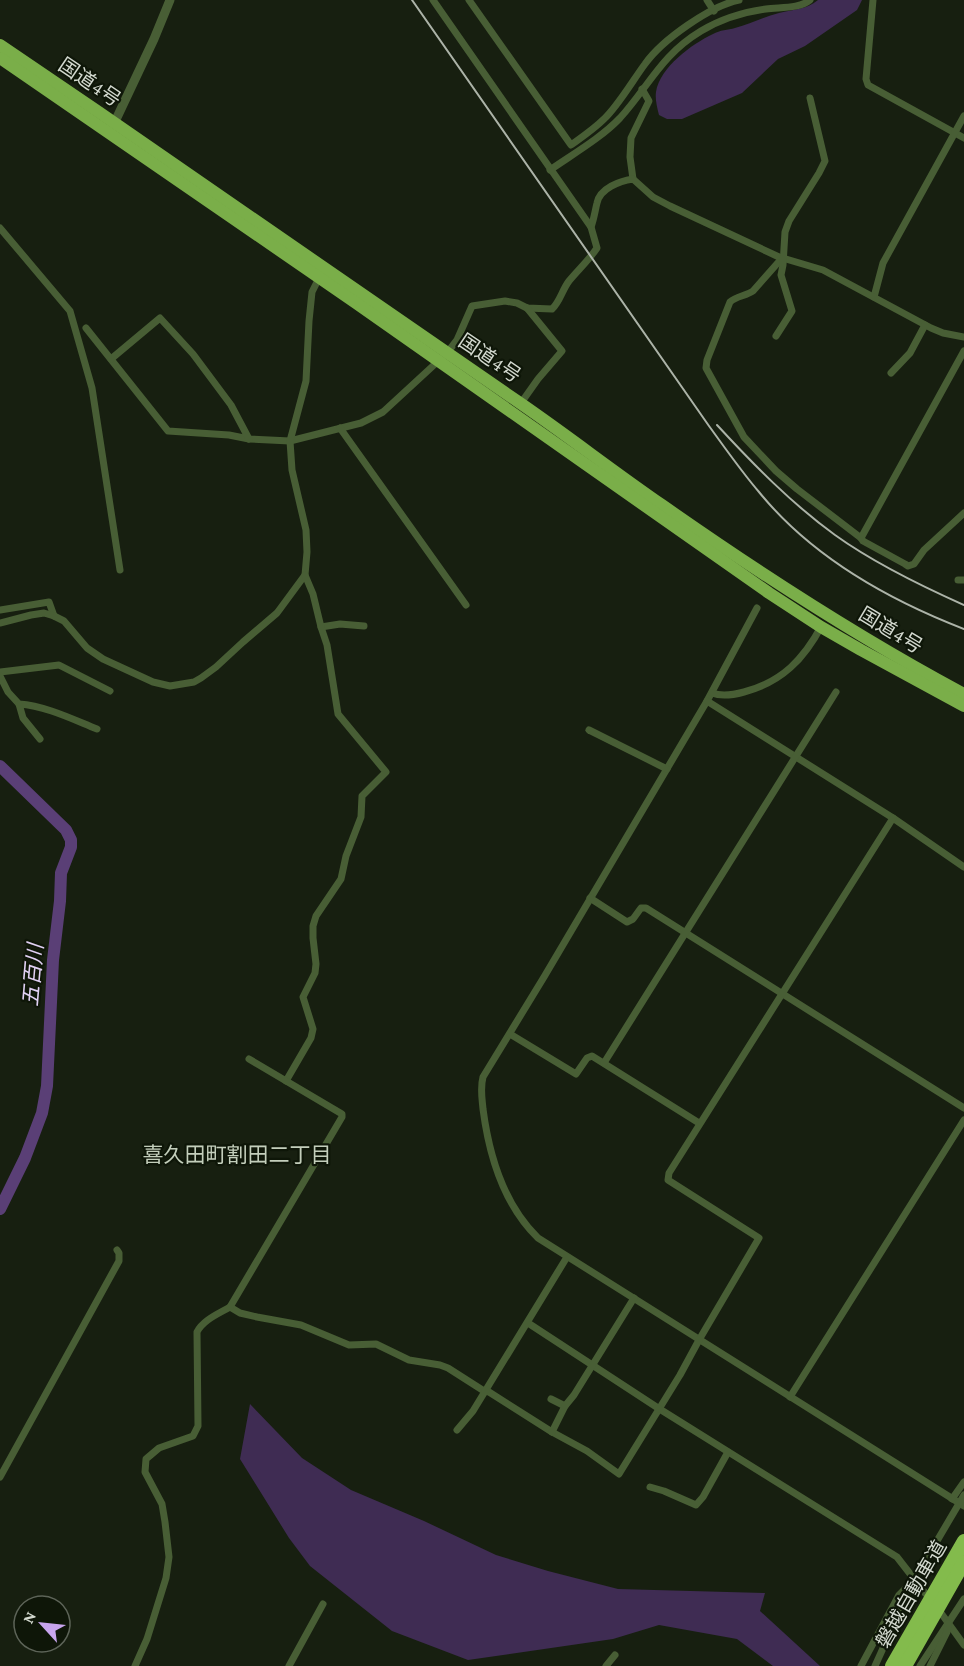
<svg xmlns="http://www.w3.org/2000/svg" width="964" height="1666" viewBox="0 0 964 1666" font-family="'Crimson Pro','Noto Sans JP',serif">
  <rect width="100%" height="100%" fill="#171f10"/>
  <g fill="#3f2c53">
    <path d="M818,0h44l-5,10 -52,36 -27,13 -36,34 -60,26h-15l-8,-4c-2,-8 -4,-16 -3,-23 4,-25 36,-48 57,-58 7,-4 15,-4 22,-6 15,-4 29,-11 44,-15 15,-4 27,-3 39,-13z"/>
    <polygon points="250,1404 302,1458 351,1490 424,1521 496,1555 548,1571 618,1589 765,1593 760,1611 820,1666 773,1666 737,1639 659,1625 613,1639 468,1660 392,1631 310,1566 289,1538 240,1459"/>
  </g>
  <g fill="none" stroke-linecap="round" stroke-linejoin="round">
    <polyline stroke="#5a3f76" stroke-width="12" points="0,766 66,830 71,840 71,847 61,873 60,901 53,960 47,1086 42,1113 25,1158 0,1209"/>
    <g stroke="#485e35" stroke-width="7">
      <polyline points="433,0 591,227"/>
      <path d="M469,0l102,145c11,-8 23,-16 33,-26 14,-13 29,-39 41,-55 17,-24 65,-58 94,-64"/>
      <polyline points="707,0 714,11"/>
      <polyline points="873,0 866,79 868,85 964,138"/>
      <path d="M550,170c23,-16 51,-32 70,-52 29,-32 41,-63 81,-87 20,-12 43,-19 65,-22 14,-2 33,0 44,-9"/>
      <polyline points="633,179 630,157 631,138 649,101 642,89"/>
      <polyline points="0,228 70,311 92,388 120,570"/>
      <path d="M783,257l-30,34c-7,5 -17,5 -23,11l-23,58 -1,8 38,69 32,34 21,18 64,49"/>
      <polyline points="874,297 883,263 964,116"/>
      <path d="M86,328l82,103 61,4 20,4 41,2 71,-18 22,-11 64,-59 10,-13 15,-34 33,-5 12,2 10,5 25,1c8,-7 10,-19 17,-28 9,-11 20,-21 28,-33l-6,-21c3,-8 4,-16 6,-24 3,-15 23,-22 36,-24l20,18 17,9 109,51 44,13 108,58 12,5 21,4"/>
      <polyline points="776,336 792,311 781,275 783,265 785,232 789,221 819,173 825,161 810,98"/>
      <polyline points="964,351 861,538 863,541 905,564 908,566 914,564 924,550 964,513"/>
      <polyline points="111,359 160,318 193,354 231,405 249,439"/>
      <polyline points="891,373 910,353 925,325"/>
      <polyline points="521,403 538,379 562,351 527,308"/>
      <polyline points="340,428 466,605"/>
      <polyline points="958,580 964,580"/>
      <path d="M757,608l-50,93 -163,276 -61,100c-3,11 -1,21 0,32 6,46 21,96 55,129l426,268"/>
      <polyline points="0,610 49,602 54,616"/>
      <polyline points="0,623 31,615 44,613 54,616 64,621 87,648 103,659 153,682 170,686 194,682 201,678 216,667 243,642 277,613 305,575 307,552 306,530 292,470 290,441 306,381 309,321 312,292 319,278"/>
      <polyline points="321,627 340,624 364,626"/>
      <polyline points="0,672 59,665 110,691"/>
      <path d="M0,676l8,16 11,12c27,2 53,15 78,25"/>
      <path d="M712,693c10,4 21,2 32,-1 38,-10 60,-33 78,-67"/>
      <polyline points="707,701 893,818 964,867"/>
      <polyline points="19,704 23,718 40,739"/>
      <polyline points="589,730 667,769"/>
      <polyline points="590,898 627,922 633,919 641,908 646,908 964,1108"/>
      <polyline points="510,1034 576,1074 587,1058 592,1056 699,1123"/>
      <polyline points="604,1063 836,692"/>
      <polyline points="286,1081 311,1038 313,1029 303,997 315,973 316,964 313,938 313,926 316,916 341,879 346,856 361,817 362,796 386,772 338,714 327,645 321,627 313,594 305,575"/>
      <polyline points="230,1307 240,1313 257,1317 301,1325 349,1345 376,1344 409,1360 440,1365 448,1368 484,1391 489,1392 552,1432 587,1451 619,1474 680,1375 699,1340 759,1238 668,1180 669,1173 893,818"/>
      <polyline points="528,1323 658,1408 897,1557 925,1593"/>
      <polyline points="790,1397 964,1120"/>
      <polyline points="551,1399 565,1406"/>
      <polyline points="457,1430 473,1411 567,1257"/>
      <polyline points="552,1432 565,1406 574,1395 634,1298"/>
      <polyline points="0,1477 119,1261 119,1253 117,1250"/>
      <polyline points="650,1487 664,1491 696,1505 703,1497 728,1452"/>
      <polyline points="952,1499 964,1482"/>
      <polyline points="941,1613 964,1645"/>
      <path d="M135,1666l12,-27 19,-61 3,-21 -4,-35 -3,-18 -17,-32 1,-13 13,-11 34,-12 5,-10 -1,-94c6,-12 21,-18 33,-25l112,-190v-3l-93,-55"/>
      <polyline points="289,1666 323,1604"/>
      <polyline points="606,1666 615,1655"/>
      <polyline points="861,1666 899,1595 914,1580 964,1495"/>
      <polyline points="875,1666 913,1582"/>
      <polyline points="920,1666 964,1599"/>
      <polyline points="930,1666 947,1632 948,1624"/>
    </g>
    <polyline stroke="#485e35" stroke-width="9" points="112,128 154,39 170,0"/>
    <g stroke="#7aae49" stroke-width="12">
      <path d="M0,45c174,118 347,237 520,358 48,33 94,69 142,102 97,68 197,133 302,189"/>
      <polyline points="0,58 356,303 769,593 821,627 861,650 964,706"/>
    </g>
    <g stroke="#83bb4c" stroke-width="14">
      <polyline points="892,1666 964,1541"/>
      <polyline points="905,1666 964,1562"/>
    </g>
    <g stroke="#acb3a8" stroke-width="2">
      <path d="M412,0l297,426c16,22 32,45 50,66 52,64 130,108 205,137"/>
      <path d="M717,425c36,39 74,78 118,110 39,28 84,50 129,70"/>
    </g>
  </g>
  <g text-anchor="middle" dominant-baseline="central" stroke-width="4.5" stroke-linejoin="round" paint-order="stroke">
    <g font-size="20" fill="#d3d9cf" stroke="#0e1608">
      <text transform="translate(90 82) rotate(34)">国道4号</text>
      <text transform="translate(490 358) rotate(34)">国道4号</text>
      <text transform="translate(891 630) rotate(31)">国道4号</text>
      <text transform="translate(911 1594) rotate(-60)">磐越自動車道</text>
    </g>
    <g font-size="21" font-style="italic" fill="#e1d1f4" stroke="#0e1608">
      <text transform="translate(33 975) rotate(-85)">五百川</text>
    </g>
    <g font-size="21" fill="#c3cebb" stroke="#0e1608">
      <text x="237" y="1155">喜久田町割田二丁目</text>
    </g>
  </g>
  <g transform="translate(42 1624) rotate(297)"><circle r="28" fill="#0e1608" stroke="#5d6458" stroke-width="1.5"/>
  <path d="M0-4.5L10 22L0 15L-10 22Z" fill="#c8a5ee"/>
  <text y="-9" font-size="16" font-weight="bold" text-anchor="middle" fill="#d3d9cf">N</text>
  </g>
</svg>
